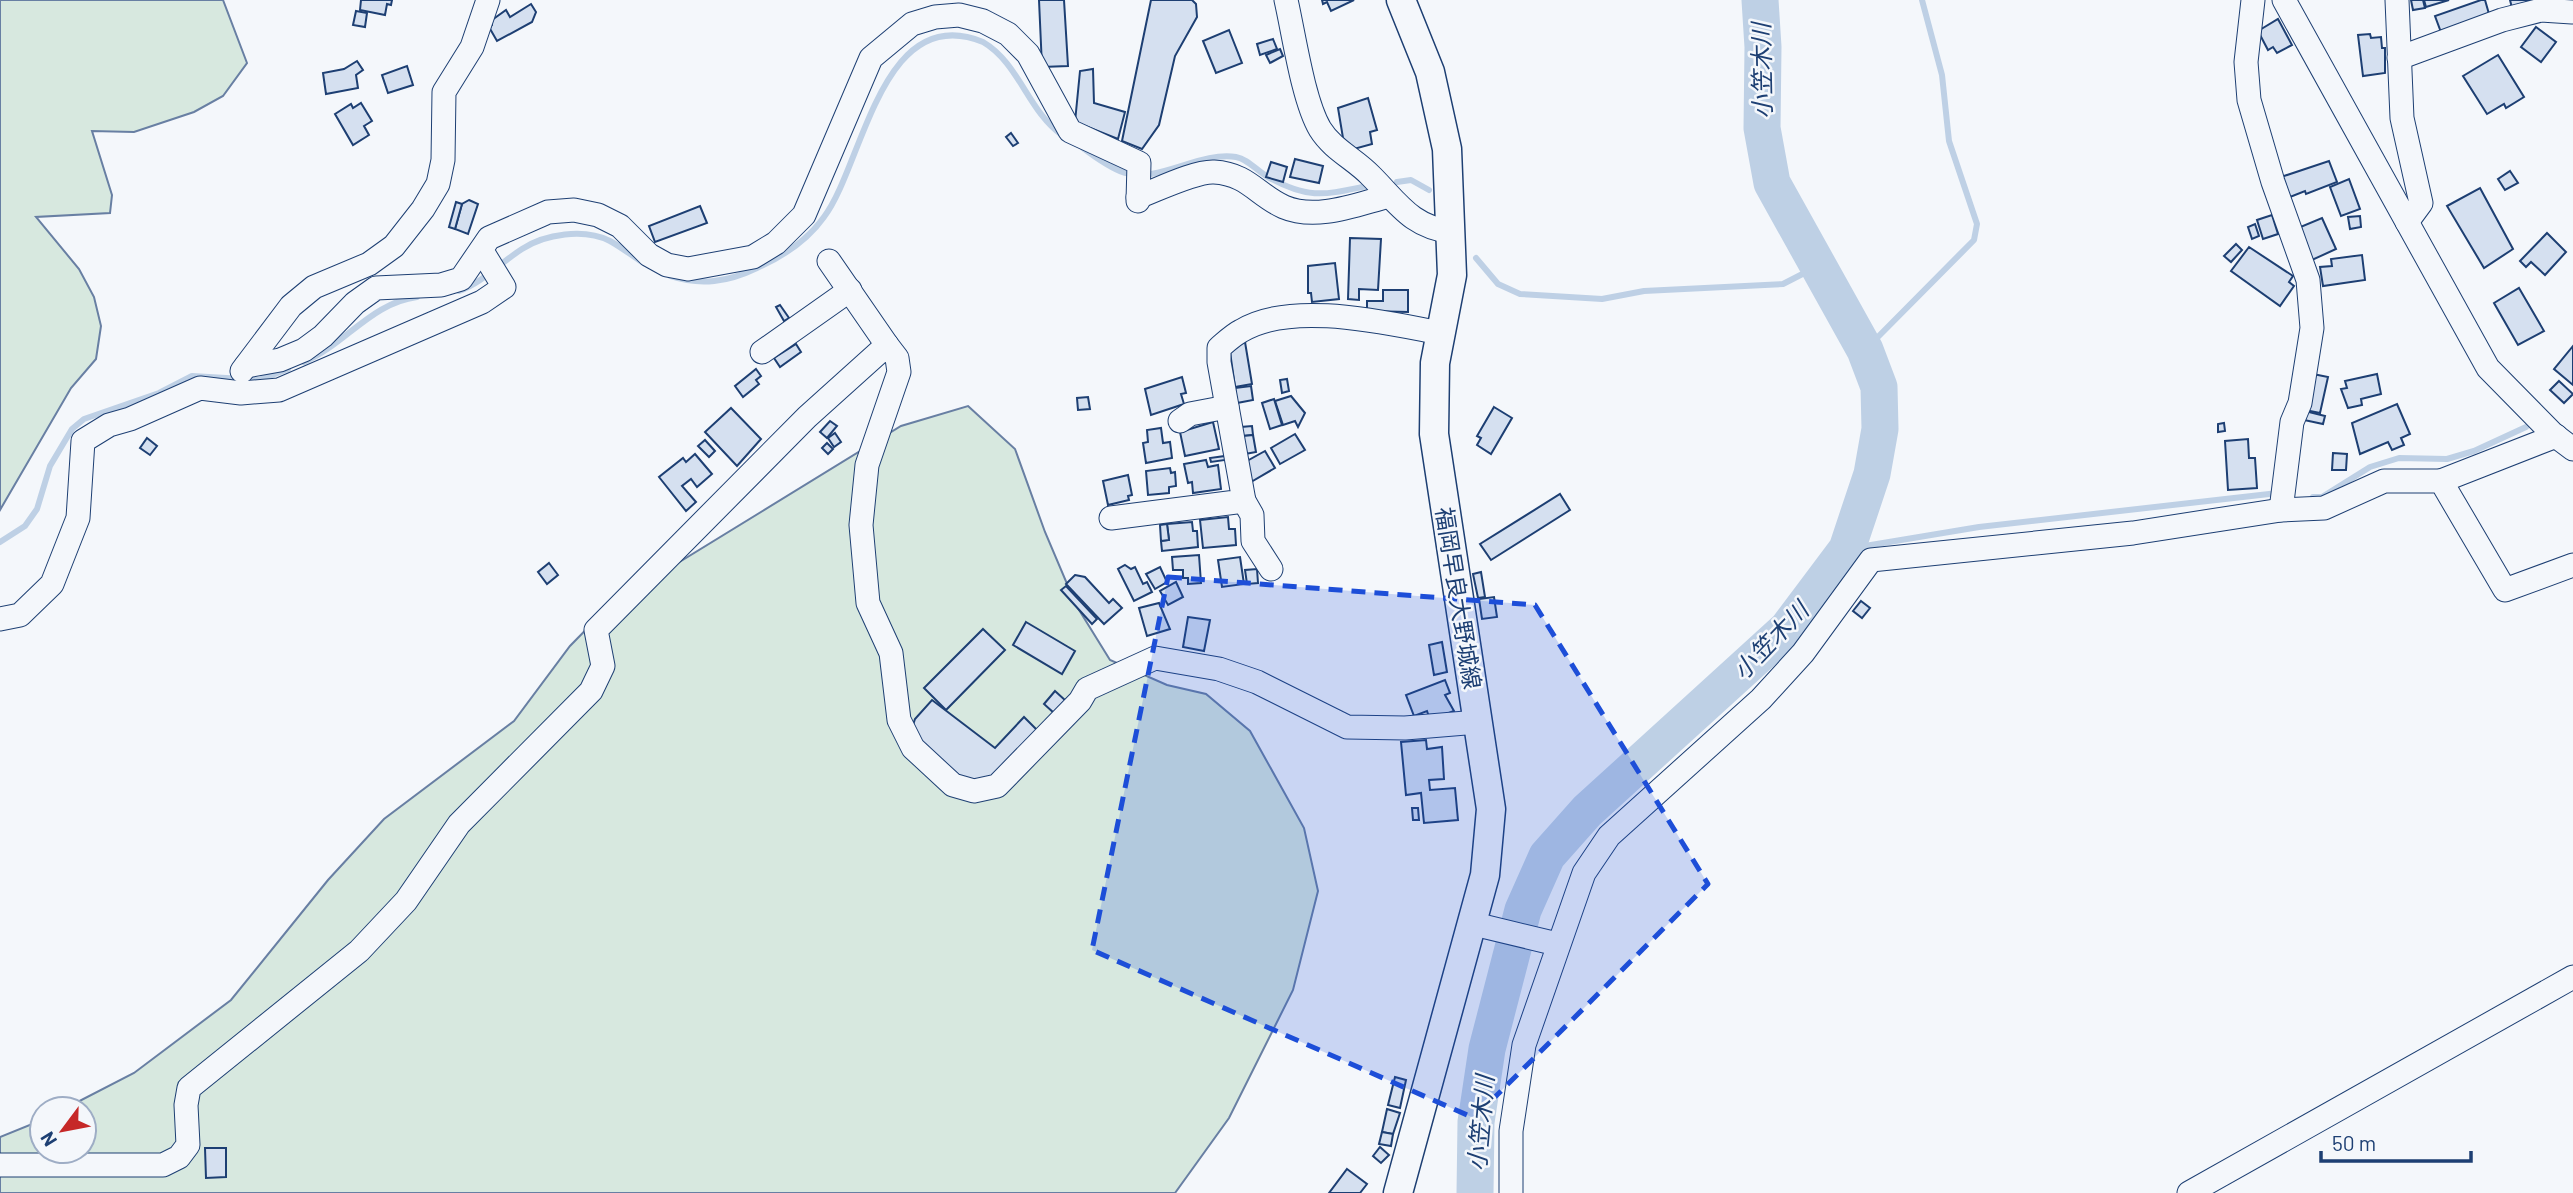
<svg xmlns="http://www.w3.org/2000/svg" width="2573" height="1193" viewBox="0 0 2573 1193" font-family="Barlow,'Noto Sans JP',sans-serif">
  <rect width="100%" height="100%" fill="#f4f7fb"/>
  <g fill="#d7e8df" stroke="#687fa3" stroke-width="2">
    <polygon points="0,0 223,0 247,63 223,96 194,112 134,132 92,131 112,195 110,213 36,217 79,269 94,297 101,326 96,359 71,388 0,510"/>
    <polygon points="968,406 1015,449 1045,532 1076,605 1110,660 1167,685 1206,694 1250,731 1304,828 1318,891 1293,990 1229,1118 1175,1193 0,1193 0,1137 42,1120 42,1151 84,1151 84,1109 64,1109 134,1073 231,1000 328,880 384,819 514,721 570,646 611,604 901,426"/>
  </g>
  <g fill="none" stroke-linecap="round" stroke-linejoin="round">
    <g stroke="#bed0e5" stroke-width="6">
      <path d="M1083,148c12,9 27,20 42,25 33,10 75,-22 111,-16 12,2 21,14 32,20 43,24 59,17 104,8"/>
      <polyline points="1397,182 1411,180 1429,190"/>
      <polyline points="1476,258 1498,284 1520,294 1602,299 1644,291 1783,284 1818,266"/>
      <path d="M670,276c31,10 58,6 87,-8 27,-12 50,-27 67,-51 39,-51 57,-217 159,-175 36,21 45,69 79,93"/>
      <path d="M459,291c24,-9 41,-28 63,-42 23,-15 62,-21 88,-8 11,6 21,14 32,21"/>
      <polyline points="1865,350 1974,240 1977,224 1949,141 1942,75 1922,0"/>
      <path d="M304,362c42,-18 67,-59 113,-65"/>
      <polyline points="2313,497 2322,497 2370,467 2399,458 2447,459 2474,451 2526,427"/>
      <polyline points="0,542 25,526 37,509 50,466 72,429 84,419 159,393 192,376 259,380 288,369"/>
      <polyline points="1847,549 1979,527 2278,493"/>
    </g>
    <polyline stroke="#bed0e5" stroke-width="37" points="1475,1193 1476,1122 1487,1049 1523,910 1547,856 1587,811 1787,629 1847,549 1872,474 1880,429 1879,387 1865,350 1772,183 1762,128 1763,47 1760,0"/>
  </g>
  <g fill="#d5e0f0" stroke="#1d3f73" stroke-width="2">
    <polygon points="361,0 392,0 391,5 387,4 385,15 360,10"/>
    <polygon points="1039,0 1064,0 1068,66 1042,67"/>
    <polygon points="1151,0 1192,0 1196,4 1197,17 1175,56 1159,125 1142,149 1122,141"/>
    <polygon points="1322,0 1354,0 1331,11 1327,2 1323,4"/>
    <polygon points="2411,0 2423,0 2425,8 2413,10"/>
    <polygon points="2424,0 2449,0 2426,7"/>
    <polygon points="2481,0 2485,0 2489,14 2442,35 2435,16"/>
    <polygon points="2510,0 2556,0 2513,12"/>
    <polygon points="531,4 536,12 532,22 497,41 489,27 492,25 492,20 506,10 510,17"/>
    <polygon points="356,11 367,13 365,27 353,25"/>
    <polygon points="2278,19 2292,45 2277,53 2273,47 2268,50 2258,31"/>
    <polygon points="2536,27 2556,42 2541,62 2521,47"/>
    <polygon points="1229,30 1242,63 1216,73 1203,41"/>
    <polygon points="2370,34 2371,38 2381,37 2382,48 2385,48 2385,73 2363,76 2358,35"/>
    <polygon points="1273,39 1277,49 1260,55 1257,44"/>
    <polygon points="1280,49 1283,56 1270,63 1266,55"/>
    <polygon points="2498,55 2524,97 2506,108 2504,104 2487,114 2463,76"/>
    <polygon points="357,61 363,70 356,75 358,88 326,94 323,73 344,69"/>
    <polygon points="407,66 413,85 388,93 382,75"/>
    <polygon points="1093,69 1094,103 1125,112 1118,139 1075,122 1080,71"/>
    <polygon points="1368,98 1377,130 1370,132 1372,144 1354,149 1343,138 1338,108"/>
    <polygon points="361,103 372,121 364,126 369,135 353,145 335,114 351,104 353,108"/>
    <polygon points="1011,133 1018,143 1013,146 1006,137"/>
    <polygon points="1295,159 1323,166 1319,183 1290,177"/>
    <polygon points="2329,161 2337,182 2306,194 2305,191 2290,197 2278,178"/>
    <polygon points="1271,162 1287,167 1283,182 1266,177"/>
    <polygon points="2510,171 2518,183 2505,190 2498,179"/>
    <polygon points="2349,179 2360,209 2341,216 2330,187"/>
    <polygon points="2480,188 2513,249 2484,268 2447,206"/>
    <polygon points="469,200 478,204 468,234 455,229 462,204"/>
    <polygon points="456,202 462,204 455,229 449,227"/>
    <polygon points="700,206 707,223 655,242 649,226"/>
    <polygon points="2272,215 2278,234 2263,239 2257,220"/>
    <polygon points="2360,216 2361,227 2350,229 2348,217"/>
    <polygon points="2322,218 2336,249 2312,260 2298,228"/>
    <polygon points="2255,224 2259,236 2252,239 2248,227"/>
    <polygon points="2547,233 2566,252 2545,275 2531,262 2526,267 2520,261"/>
    <polygon points="1350,238 1381,239 1378,290 1359,289 1359,300 1348,299"/>
    <polygon points="2236,244 2242,250 2231,262 2224,256"/>
    <polygon points="2249,247 2293,276 2289,282 2294,286 2280,306 2231,271"/>
    <polygon points="2362,255 2365,280 2323,286 2320,267 2332,266 2331,259"/>
    <polygon points="1335,263 1339,299 1312,302 1311,293 1308,293 1308,266"/>
    <polygon points="2519,288 2544,331 2518,345 2494,303"/>
    <polygon points="1383,290 1408,290 1408,312 1367,311 1367,301 1383,301"/>
    <polygon points="780,305 789,318 784,321 776,307"/>
    <polygon points="1245,342 1252,384 1235,387 1230,352 1233,344"/>
    <polygon points="796,344 801,352 780,367 774,358"/>
    <polygon points="2573,346 2573,385 2554,369"/>
    <polygon points="756,369 761,376 756,380 759,384 743,397 735,386"/>
    <polygon points="2313,374 2328,377 2320,413 2305,410"/>
    <polygon points="2377,374 2381,394 2361,399 2362,405 2348,408 2341,389 2347,388 2345,381"/>
    <polygon points="1182,377 1186,393 1181,394 1184,404 1151,415 1145,389"/>
    <polygon points="1287,379 1289,391 1282,393 1280,380"/>
    <polygon points="2559,381 2573,394 2564,403 2550,390"/>
    <polygon points="1251,386 1253,400 1237,403 1235,388"/>
    <polygon points="1291,396 1305,413 1298,427 1295,421 1283,425 1275,401"/>
    <polygon points="1088,397 1090,409 1078,410 1077,398"/>
    <polygon points="1274,399 1282,425 1270,429 1262,403"/>
    <polygon points="2397,404 2410,434 2401,438 2404,445 2392,450 2388,442 2360,454 2352,423"/>
    <polygon points="1494,407 1512,418 1491,454 1477,445 1481,438 1477,436"/>
    <polygon points="731,408 761,439 737,466 705,432"/>
    <polygon points="2305,411 2325,416 2323,424 2304,420"/>
    <polygon points="830,421 837,426 827,438 820,432"/>
    <polygon points="1213,422 1219,449 1185,456 1180,432"/>
    <polygon points="2224,423 2225,431 2218,432 2218,424"/>
    <polygon points="1252,426 1253,435 1243,436 1241,427"/>
    <polygon points="1161,428 1163,443 1170,442 1172,458 1146,463 1143,443 1148,442 1147,430"/>
    <polygon points="835,433 841,442 834,447 828,438"/>
    <polygon points="1295,434 1305,450 1280,464 1271,448"/>
    <polygon points="1253,435 1256,452 1245,454 1243,436"/>
    <polygon points="147,438 157,446 150,455 140,448"/>
    <polygon points="2248,439 2249,458 2255,458 2257,488 2228,490 2225,441"/>
    <polygon points="705,440 715,451 709,457 698,446"/>
    <polygon points="827,443 833,449 828,454 822,448"/>
    <polygon points="1265,451 1275,468 1251,482 1247,461"/>
    <polygon points="2333,453 2347,454 2346,470 2332,470"/>
    <polygon points="695,454 712,474 697,487 691,479 682,486 696,502 686,511 659,477 683,458 686,462"/>
    <polygon points="1225,456 1225,460 1211,462 1210,458"/>
    <polygon points="1206,460 1208,467 1218,465 1221,489 1193,493 1192,482 1188,483 1184,464"/>
    <polygon points="1170,468 1171,473 1175,472 1176,486 1169,487 1169,493 1148,495 1146,471"/>
    <polygon points="1128,475 1132,495 1128,496 1129,500 1108,505 1103,481"/>
    <polygon points="1560,494 1570,510 1491,560 1480,544"/>
    <polygon points="1228,517 1229,529 1235,529 1236,545 1203,548 1200,520"/>
    <polygon points="1192,522 1193,531 1197,531 1198,547 1162,551 1161,541 1169,540 1167,524"/>
    <polygon points="1167,524 1169,540 1161,541 1160,525"/>
    <polygon points="1199,555 1201,583 1188,584 1188,578 1183,578 1183,570 1173,570 1172,557"/>
    <polygon points="1240,557 1244,584 1222,587 1218,560"/>
    <polygon points="549,563 558,575 547,584 538,572"/>
    <polygon points="1125,565 1131,569 1135,567 1143,584 1147,582 1152,592 1134,601 1118,569"/>
    <polygon points="1160,567 1167,582 1155,589 1146,574"/>
    <polygon points="1257,569 1258,583 1247,584 1245,570"/>
    <polygon points="1481,572 1485,597 1478,598 1473,574"/>
    <polygon points="1075,575 1085,577 1109,603 1113,599 1122,608 1104,624 1066,584"/>
    <polygon points="1176,582 1183,597 1168,605 1160,591"/>
    <polygon points="1066,586 1097,619 1092,624 1061,590"/>
    <polygon points="1494,597 1497,617 1482,619 1479,599"/>
    <polygon points="1861,601 1870,608 1862,618 1853,611"/>
    <polygon points="1159,603 1170,629 1147,636 1139,608"/>
    <polygon points="1188,617 1210,620 1204,651 1183,647"/>
    <polygon points="1026,622 1075,651 1062,674 1013,645"/>
    <polygon points="983,629 1005,650 946,710 924,688"/>
    <polygon points="1442,642 1447,672 1434,675 1429,645"/>
    <polygon points="1445,680 1450,693 1445,695 1454,711 1430,720 1427,711 1414,716 1406,695"/>
    <polygon points="1055,691 1066,701 1054,713 1044,704"/>
    <polygon points="932,700 995,748 1024,717 1041,734 988,783 965,781 918,739 913,725 915,719"/>
    <polygon points="1426,740 1427,749 1442,747 1444,779 1429,780 1430,790 1455,788 1458,820 1424,823 1421,793 1406,795 1401,742"/>
    <polygon points="1412,808 1418,808 1419,820 1413,820"/>
    <polygon points="1395,1077 1406,1080 1400,1108 1388,1105"/>
    <polygon points="1387,1109 1400,1113 1393,1134 1382,1132"/>
    <polygon points="1382,1132 1393,1134 1391,1146 1379,1144"/>
    <polygon points="1380,1147 1389,1155 1381,1163 1373,1156"/>
    <polygon points="205,1148 226,1148 226,1177 206,1178"/>
    <polygon points="1347,1169 1367,1184 1360,1193 1329,1193"/>
  </g>
  <g fill="none" stroke-linecap="round" stroke-linejoin="round">
    <g stroke="#1d3f73" stroke-width="25">
      <g id="minor">
        <path d="M1286,0c8,35 17,100 34,129 13,21 35,30 51,47 27,27 40,51 81,56"/>
        <polyline points="2253,0 2246,62 2249,100 2273,182 2308,280 2312,328 2300,403 2292,422 2281,510"/>
        <polyline points="2284,0 2488,368 2553,434 2573,449"/>
        <polyline points="2397,0 2402,118 2421,203 2407,222"/>
        <polyline points="2399,58 2502,20 2541,10 2572,12"/>
        <path d="M1138,197c19,-7 57,-26 76,-25 34,2 43,23 70,35 33,14 73,-3 105,-11"/>
        <polyline points="829,261 887,345"/>
        <polyline points="762,352 850,290"/>
        <polyline points="246,366 280,360 304,350 323,336 355,303 376,288 441,285 461,279 489,238 548,212 574,210 598,215 620,226 649,255 667,265 688,269 753,257 776,243 804,215 871,58 912,24 935,17 959,15 983,21 1008,34 1028,54 1070,131 1139,163 1138,201"/>
        <polyline points="242,371 291,306 314,287 369,264 394,246 423,209 438,184 443,160 444,92 472,47 488,0"/>
        <polyline points="1180,421 1190,414 1227,407"/>
        <polyline points="2441,481 2556,436"/>
        <polyline points="1244,501 1252,515 1253,541 1271,569"/>
        <path d="M1111,518l133,-17 -25,-139v-14c7,-6 14,-13 22,-17 50,-31 145,-8 200,2"/>
        <polyline points="0,619 20,615 52,584 78,518 83,441 109,425 130,419 200,388 241,393 279,390 482,302 504,287 482,251"/>
        <polyline points="1474,924 1557,944"/>
        <polyline points="0,1165 163,1165 179,1157 188,1145 186,1105 189,1088 359,951 406,901 459,824 591,691 603,666 596,630 807,417 887,345 897,358 899,372 867,465 861,525 868,603 891,653 899,720 913,748 953,785 974,791 997,786 1080,701 1087,689 1155,658 1219,669 1257,682 1347,727 1405,728 1478,722"/>
        <polyline points="1511,1193 1511,1131 1524,1045 1584,873 1609,836 1761,699 1803,653 1871,560 2133,533 2281,510 2324,508 2384,481 2441,481 2505,590 2573,565"/>
        <polyline points="2189,1193 2573,977"/>
      </g>
    </g>
    <g stroke="#1d3f73" stroke-width="31">
      <polyline id="major" points="1398,1193 1485,875 1491,809 1434,434 1435,363 1452,275 1447,149 1430,72 1401,0"/>
    </g>
    <use href="#minor" stroke="#f4f7fb" stroke-width="23"/>
    <use href="#major" stroke="#f4f7fb" stroke-width="28"/>
  </g>
  <path fill="#1d4ed8" fill-opacity="0.2" stroke="#1d4ed8" stroke-width="5" stroke-dasharray="14 9" stroke-linejoin="round" d="M1168,577l367,28 173,279 -234,234 -382,-168z"/>
  <g text-anchor="middle" dominant-baseline="central" stroke-width="5" stroke-linejoin="round" paint-order="stroke">
    <g font-size="23" fill="#1d3f73" stroke="#f4f7fb">
      <text transform="translate(1459 598) rotate(81)">福岡早良大野城線</text>
    </g>
    <g font-size="24" font-style="italic" fill="#1d3f73" stroke="#f4f7fb">
      <text transform="translate(1761 71) rotate(-91)">小笠木川</text>
      <text transform="translate(1770 640) rotate(-46)">小笠木川</text>
      <text transform="translate(1480 1123) rotate(-85)">小笠木川</text>
    </g>
  </g>
  <g transform="translate(63 1130) rotate(238)"><circle r="33" fill="#f4f7fb" stroke="#9eadc5" stroke-width="2"/>
  <path d="M0-5L12 26L0 18L-12 26Z" fill="#c62828"/>
  <text y="-10" font-size="19" font-weight="bold" text-anchor="middle" fill="#1d3f73">N</text>
  </g>
  <path d="M2321 1151v10h150v-10" fill="none" stroke="#1d3f73" stroke-width="3.5"/>
  <text x="2332" y="1151" font-size="21" fill="#1d3f73" stroke="#f4f7fb" stroke-width="5" paint-order="stroke">50 m</text>
</svg>
